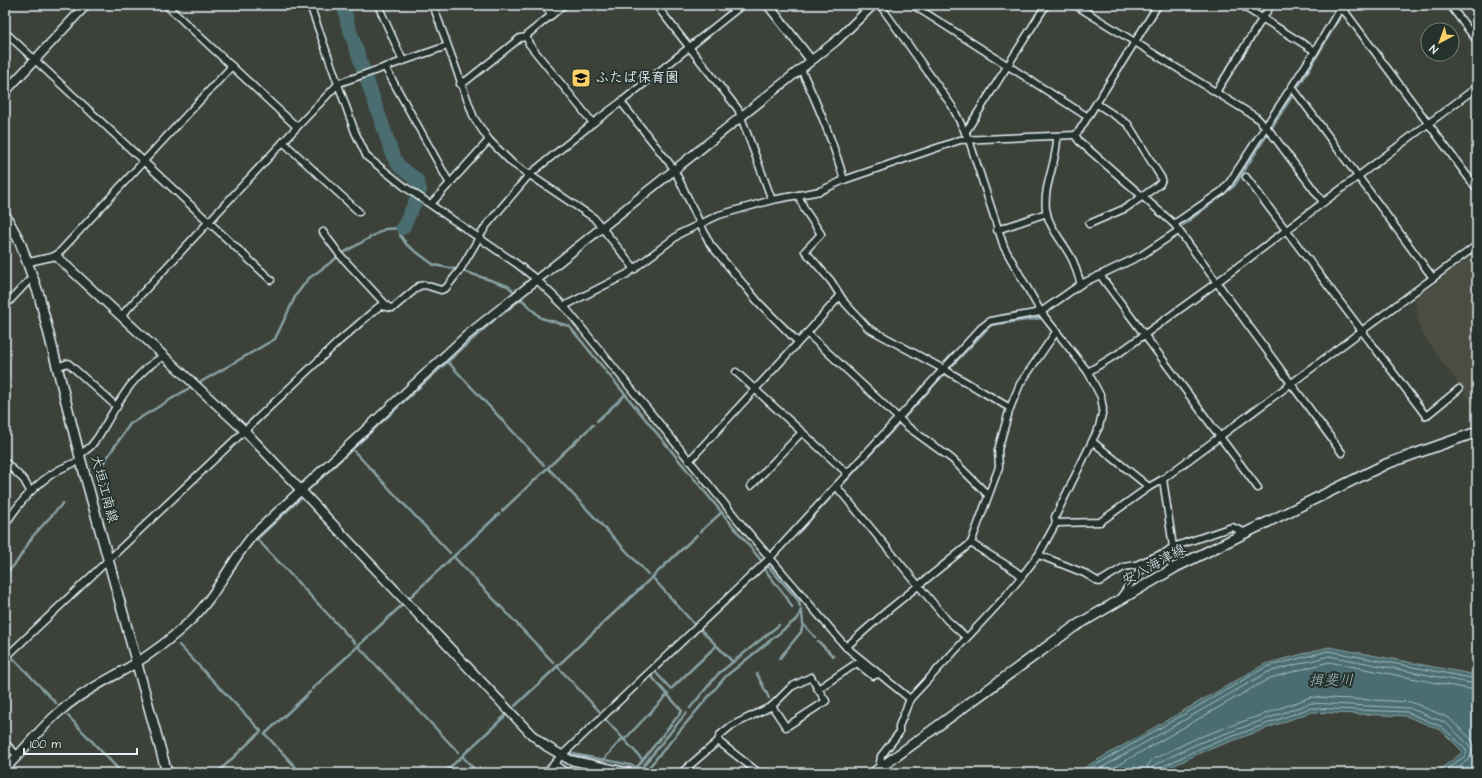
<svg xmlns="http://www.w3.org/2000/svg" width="1482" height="778" viewBox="0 0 1482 778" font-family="'Architects Daughter','Klee One',sans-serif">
  <rect width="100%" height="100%" fill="#3c4239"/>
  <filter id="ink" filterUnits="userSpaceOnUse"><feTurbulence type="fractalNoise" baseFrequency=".025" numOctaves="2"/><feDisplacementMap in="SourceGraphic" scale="8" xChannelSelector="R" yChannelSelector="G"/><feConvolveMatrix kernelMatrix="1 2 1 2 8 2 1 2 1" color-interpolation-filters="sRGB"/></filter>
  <g filter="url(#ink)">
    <polygon fill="#4b4d42" points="1471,256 1477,263 1477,407 1475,407 1421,332 1414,299"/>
    <polygon fill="#4a6d70" stroke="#89a2a6" points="1329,647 1471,674 1477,673 1477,773 1435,773 1463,752 1441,730 1406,716 1311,712 1202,752 1158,773 1075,773 1265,664"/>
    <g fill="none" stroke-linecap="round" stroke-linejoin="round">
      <g stroke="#a9bcc2" stroke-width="1">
        <polyline points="1082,773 1266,667 1328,651 1471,678 1477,677"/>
        <polyline points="1092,773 1268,672 1329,656 1470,683 1477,682"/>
        <polyline points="1104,773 1270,678 1329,662 1468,689 1477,689"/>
        <polyline points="1146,773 1148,765 1153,759 1197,738 1311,697 1411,702 1449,718 1473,741 1477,747"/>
        <polyline points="1152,773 1153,767 1156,764 1199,743 1311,703 1409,708 1446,723 1469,745 1472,751 1469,759 1450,773"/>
        <polyline points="1157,773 1160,768 1201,748 1310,708 1407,712 1442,727 1465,748 1467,752 1465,756 1441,773"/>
      </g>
      <g stroke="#89a2a6" stroke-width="2.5">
        <polyline points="1183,225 1234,186 1307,73 1347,5"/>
        <polyline points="343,253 385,229 403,228 400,235 407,245 434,265 460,270 508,286 541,318 569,326 764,564 768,566 798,600 800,606"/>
        <polyline points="500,316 521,299"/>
        <polyline points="447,361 544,465"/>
        <polyline points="199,383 275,339 296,295 308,279 338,257"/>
        <polyline points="402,403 495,319"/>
        <polyline points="597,421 626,394"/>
        <polyline points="352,449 450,553"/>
        <polyline points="102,465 130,424 191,387"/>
        <polyline points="548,468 648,574"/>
        <polyline points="309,489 398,407"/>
        <polyline points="300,499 257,539 355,643"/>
        <polyline points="502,511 593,425"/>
        <polyline points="700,532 722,512"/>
        <polyline points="799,532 947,371 991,325 1041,318"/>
        <polyline points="454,557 553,662"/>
        <polyline points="768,566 765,570 787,598 792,607"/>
        <polyline points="5,575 16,563 33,536 63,503"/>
        <polyline points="652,577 695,625"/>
        <polyline points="409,598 499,514"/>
        <polyline points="802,613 803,624 815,637"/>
        <polyline points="701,630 733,662"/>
        <polyline points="818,641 833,656"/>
        <polyline points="179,645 261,731 217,773"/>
        <polyline points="358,646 458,752"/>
        <polyline points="5,649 7,651 5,653"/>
        <polyline points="11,656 56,703"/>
        <polyline points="779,659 801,632 803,624"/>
        <polyline points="557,666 601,713"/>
        <polyline points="657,674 671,689 716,646"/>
        <polyline points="757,674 769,698"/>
        <polyline points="312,689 401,606"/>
        <polyline points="515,706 697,535"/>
        <polyline points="690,708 718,674 779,625"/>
        <polyline points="68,716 122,773"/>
        <polyline points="606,720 642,759"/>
        <polyline points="624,740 668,694"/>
        <path d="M570,753c22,6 45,7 67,14l45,-56 -30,-34"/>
        <polyline points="462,756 478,773"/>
        <polyline points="603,760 623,738"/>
        <polyline points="640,770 686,713"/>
        <polyline points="301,773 265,734 310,692"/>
        <polyline points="444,773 506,715"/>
        <polyline points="572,773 568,769 572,765"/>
        <polyline points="592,773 595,773"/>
        <polyline points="644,773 726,676 798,618 801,610"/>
      </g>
      <g stroke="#4a6d70" stroke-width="14">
        <polyline points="344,5 347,22 393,156 399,166 417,180 420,190"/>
        <polyline points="403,228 417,198"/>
      </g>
      <g stroke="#e8f1f8" stroke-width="9">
        <g id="minor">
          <polyline points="310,5 355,132 367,157 405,187 517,264 536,279 564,306 741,524 846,647 910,699"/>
          <polyline points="378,5 403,61"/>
          <polyline points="433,5 474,118 489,140 512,163 594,218 635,269"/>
          <polyline points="544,5 552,15"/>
          <polyline points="656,5 738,109 772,200"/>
          <polyline points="913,5 1088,117"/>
          <polyline points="1075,5 1256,117 1269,130 1323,202"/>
          <polyline points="1241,5 1315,51"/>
          <polyline points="1450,5 1477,41"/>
          <polyline points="1340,9 1346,13 1477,189"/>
          <polyline points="5,32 271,280"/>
          <polyline points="527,37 529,44 593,123 621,102 674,169 710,244 759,303 798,342"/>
          <polyline points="385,67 450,184"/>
          <path d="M801,69c17,36 32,72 43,111"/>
          <polyline points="460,84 466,81 520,38 527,37 528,34 564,5"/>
          <polyline points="1292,87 1433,278"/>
          <polyline points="1216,92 1271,5"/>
          <polyline points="621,102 742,5"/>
          <polyline points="297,127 339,83 447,46"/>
          <polyline points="965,133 1046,5"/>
          <polyline points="1075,135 1079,141 1174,224 1342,453"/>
          <polyline points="283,142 359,212"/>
          <polyline points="1246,177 1426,416 1459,389"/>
          <polyline points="798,195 805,210 821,234 805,251 831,281 845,303 868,328 947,371 1010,408"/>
          <polyline points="431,204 489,140"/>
          <polyline points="1089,224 1126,208 1160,184 1162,179 1128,124 1097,104"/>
          <polyline points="1174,224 1222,191 1229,183 1315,51 1342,5"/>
          <polyline points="997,230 1047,213"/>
          <polyline points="323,232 340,255 388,307"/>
          <polyline points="29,262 56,256 232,66"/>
          <polyline points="1100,275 1258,488"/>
          <polyline points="1081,284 1142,255 1178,231"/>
          <polyline points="5,306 33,276"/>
          <polyline points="564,306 627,274 681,233 719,215 772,200 820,191 844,180 960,140 1075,135 1079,131 1158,5"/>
          <polyline points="121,316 297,127 166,5"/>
          <polyline points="807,333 840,296"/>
          <polyline points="57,367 68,363 117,407"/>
          <polyline points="736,372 847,473"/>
          <polyline points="1088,372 1119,353 1216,283 1477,87"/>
          <polyline points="1093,442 1149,487 1163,479 1477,245"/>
          <path d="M80,455l11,-9 7,-9c19,-31 33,-63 66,-81"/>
          <polyline points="689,461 807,333 908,427 952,459 988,495"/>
          <polyline points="5,462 24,480 30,491"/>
          <polyline points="751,486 802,432"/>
          <polyline points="836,486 947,620 966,637"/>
          <polyline points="1056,523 1100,522 1149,487"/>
          <path d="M5,525c18,-29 42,-55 76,-64"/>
          <polyline points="1173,547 1232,527 1246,533"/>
          <polyline points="1039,555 1084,573 1099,582 1124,567 1136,565 1159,555"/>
          <path d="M1022,576c-16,-13 -34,-21 -51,-33l28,-76 -1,-17 12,-42 10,-24 36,-52"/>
          <polyline points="1120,598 1139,572 1173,547 1163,479"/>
          <polyline points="846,647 887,611 971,543"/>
          <polyline points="5,658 338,342 376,309 380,306 393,308 419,286 425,285 441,290 446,288 460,270 486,226 529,175 593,123"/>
          <polyline points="772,706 786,727 826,701 818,689 857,663 873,676 878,674"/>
          <polyline points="718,741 759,773"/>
          <polyline points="5,743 18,756"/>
          <polyline points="554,764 567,773"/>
          <polyline points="879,769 881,756 899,733 899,726 910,699 1004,598 1022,576 1039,554 1056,523 1055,517 1099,427 1103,409 1101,397 1088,372 1041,312 1004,247 969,140 952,106 880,5"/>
          <path d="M546,773l15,-17 209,-198 211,-230 9,-7 51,-9 40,-28c-3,-8 -5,-16 -8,-23 -8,-17 -25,-34 -27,-52 -3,-25 12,-48 11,-73"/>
          <polyline points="681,773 718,741 720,735 731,726 772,706 791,687 811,677 818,689"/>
        </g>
      </g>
      <g stroke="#e8f1f8" stroke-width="11">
        <g id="tertiary">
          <polyline points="768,5 811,60"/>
          <polyline points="5,92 86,5"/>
          <polyline points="56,256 245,431 531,734 546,746 570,760 630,773"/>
          <path d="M5,769c20,-20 37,-44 59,-61 22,-19 48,-30 72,-45 19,-12 37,-26 53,-41 27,-25 40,-59 65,-88l212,-198 370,-295 37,-36"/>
        </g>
      </g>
      <g stroke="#e8f1f8" stroke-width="12">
        <g id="secondary">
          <polyline points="5,215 20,242 39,295 81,461 167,773"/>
          <polyline points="873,773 1074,627 1176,567 1386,464 1477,432"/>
        </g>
      </g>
      <use href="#minor" stroke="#26332d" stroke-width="6"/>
      <use href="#tertiary" stroke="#26332d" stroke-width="8"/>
      <use href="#secondary" stroke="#26332d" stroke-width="9"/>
    </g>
  </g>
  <defs>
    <g id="school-square" transform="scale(1)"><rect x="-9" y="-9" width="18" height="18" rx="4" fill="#ffd166" stroke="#26332d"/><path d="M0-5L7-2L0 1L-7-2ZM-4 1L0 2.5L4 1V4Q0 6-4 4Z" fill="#111"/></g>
  </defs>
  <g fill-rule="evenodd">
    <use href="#school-square" x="581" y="78"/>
  </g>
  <g text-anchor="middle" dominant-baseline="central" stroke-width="4" stroke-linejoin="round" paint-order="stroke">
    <g font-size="14" font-weight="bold" fill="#e8f1f8" stroke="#26332d" text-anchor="start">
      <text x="595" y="78">ふたば保育園</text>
    </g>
    <g font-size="14" fill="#e8f1f8" stroke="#26332d">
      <text transform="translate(104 489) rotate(75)">大垣江南線</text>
      <text transform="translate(1154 565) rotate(-29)">安八海津線</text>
    </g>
    <g font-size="15" font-style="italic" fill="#a9bcc2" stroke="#26332d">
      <text x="1331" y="680">揖斐川</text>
    </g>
  </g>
  <rect width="1482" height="778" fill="none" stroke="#26332d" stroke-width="20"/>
  <rect x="10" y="10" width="1462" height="758" fill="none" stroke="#e8f1f8" stroke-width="1.5" filter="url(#ink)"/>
  <g transform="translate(1440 42) rotate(221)"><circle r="19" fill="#26332d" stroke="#747f7e"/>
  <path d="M0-3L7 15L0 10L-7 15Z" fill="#ffd166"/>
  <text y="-6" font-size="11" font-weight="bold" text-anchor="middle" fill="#e8f1f8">N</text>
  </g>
  <path d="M24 748v6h113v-6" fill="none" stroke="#e8f1f8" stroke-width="2"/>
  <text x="30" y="748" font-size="12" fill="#e8f1f8" stroke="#26332d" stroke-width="3" paint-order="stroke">100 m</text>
</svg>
